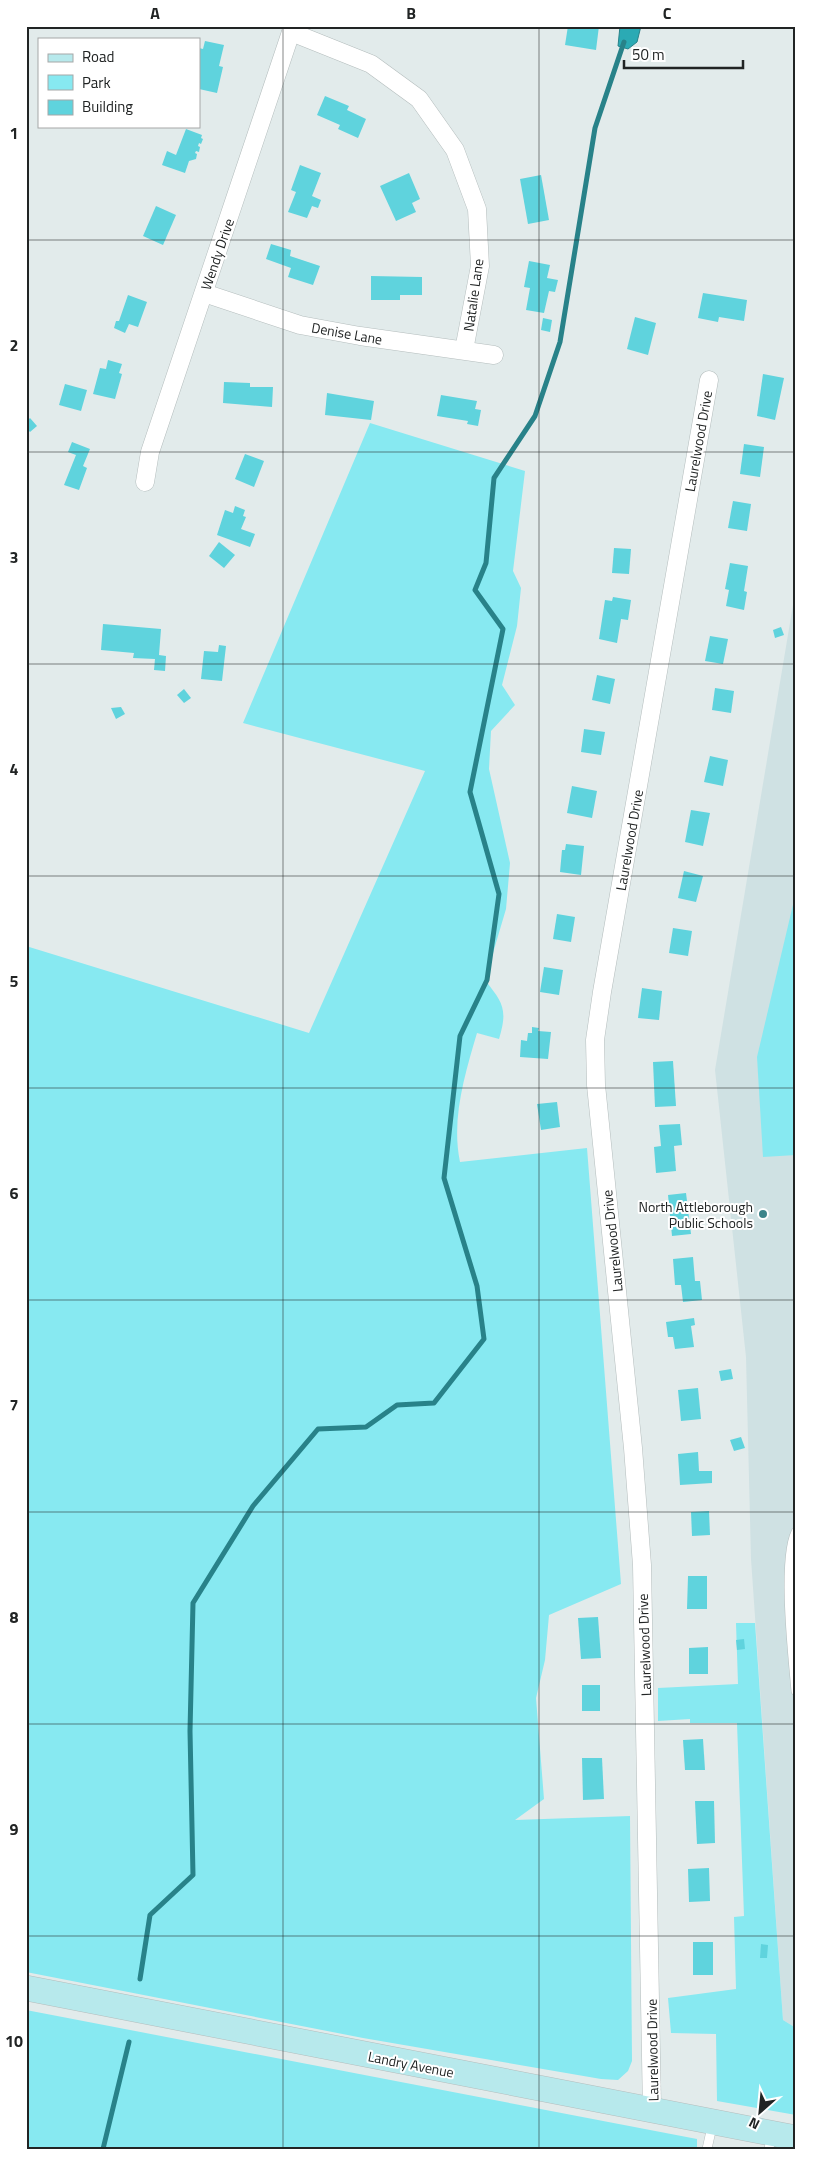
<svg xmlns="http://www.w3.org/2000/svg" width="822" height="2175" viewBox="0 0 822 2175" font-family="'Titillium Web',sans-serif">
  <rect width="100%" height="100%" fill="#e2ebeb"/>
  <polygon fill="#cfe1e3" points="796,587 796,2028 783,2020 751,1559 746,1357 715,1070"/>
  <g fill="#87e9f1">
    <path d="M370,423l155,48 -12,100 8,17 -4,38 -15,59 13,20 -24,26 -2,38 21,94 -4,46 -21,71c18,23 23,29 14,59l-22,-6c-12,41 -26,86 -17,129l127,-14 34,436 -72,31 -4,45 -9,38 8,101 -29,21 115,-4 2,245 -4,10 -10,9 -17,-1 -238,-41 -337,-66v-1026l283,87 116,-262 -182,-48z"/>
    <polygon points="796,892 796,1155 763,1157 757,1057"/>
    <polygon points="736,1623 755,1623 783,2020 796,2028 796,2115 717,2101 716,2034 671,2033 668,1998 736,1989 734,1917 744,1916 737,1723 690,1723 690,1719 658,1721 658,1688 738,1684"/>
    <polygon points="26,2010 697,2139 697,2149 26,2149"/>
  </g>
  <polygon fill="#2baab4" stroke="#288289" points="620,26 641,26 637,42 628,49 618,46"/>
  <g fill="none" stroke-linecap="round" stroke-linejoin="round">
    <g stroke="#288289" stroke-width="5">
      <polyline points="140,1979 150,1915 193,1875 190,1731 193,1603 253,1506 318,1429 366,1427 397,1405 434,1403 484,1339 477,1286 444,1178 460,1036 487,980 499,894 470,792 503,629 475,590 486,563 494,478 535,416 560,342 595,128 624,42"/>
      <polyline points="103,2149 129,2042"/>
    </g>
  </g>
  <g fill="#5fd3dd">
    <polygon points="568,26 599,26 596,50 565,45"/>
    <polygon points="205,41 224,45 219,66 223,67 217,93 199,89 199,48 203,49"/>
    <polygon points="325,96 349,106 347,110 366,119 358,138 338,129 340,125 317,115"/>
    <polygon points="186,129 202,135 201,138 203,139 201,144 199,143 198,146 200,147 199,152 196,151 195,153 197,154 196,159 189,161 185,173 162,165 167,151 176,155"/>
    <polygon points="300,165 321,173 312,196 321,200 318,208 312,206 307,218 288,212 296,192 291,190"/>
    <polygon points="409,173 420,199 412,203 416,212 396,221 380,186"/>
    <polygon points="541,175 549,220 528,224 520,179"/>
    <polygon points="156,206 176,215 163,245 143,236"/>
    <polygon points="271,244 291,250 290,256 320,266 313,285 288,277 291,268 266,259"/>
    <polygon points="529,261 550,265 547,278 558,280 555,292 549,291 544,313 526,310 530,288 524,287"/>
    <polygon points="371,276 422,277 422,295 400,295 400,300 371,300"/>
    <polygon points="703,293 747,300 744,321 719,317 718,322 698,318"/>
    <polygon points="128,295 147,302 138,327 129,324 125,333 114,328 116,321 119,321"/>
    <polygon points="635,317 656,323 648,355 627,349"/>
    <polygon points="543,318 552,320 550,332 541,330"/>
    <polygon points="108,360 122,364 119,373 122,374 115,399 93,394 100,368 106,369"/>
    <polygon points="763,374 784,378 775,420 757,416"/>
    <polygon points="224,382 250,383 250,387 273,387 272,407 223,403"/>
    <polygon points="65,384 87,390 81,411 59,405"/>
    <polygon points="327,393 374,401 371,420 325,415"/>
    <polygon points="441,395 477,401 475,409 481,410 478,426 467,424 468,421 437,416"/>
    <polygon points="30,418 37,426 30,432 26,428 26,422"/>
    <polygon points="72,442 90,449 83,466 87,468 79,490 64,485 76,455 68,452"/>
    <polygon points="744,444 764,447 760,477 740,474"/>
    <polygon points="245,454 264,461 254,487 235,479"/>
    <polygon points="733,501 751,504 747,531 728,528"/>
    <polygon points="235,506 245,510 243,516 246,517 241,529 255,534 250,547 217,535 225,510 233,513"/>
    <polygon points="219,542 235,555 224,568 209,556"/>
    <polygon points="614,548 631,549 629,574 612,573"/>
    <polygon points="730,563 748,566 744,591 747,592 744,610 726,606 729,590 725,589"/>
    <polygon points="613,597 631,600 628,620 621,619 617,643 599,639 605,600 612,601"/>
    <polygon points="103,624 161,629 159,655 166,656 165,671 154,670 155,659 133,658 134,653 101,650"/>
    <polygon points="781,627 784,635 775,638 773,630"/>
    <polygon points="710,636 728,639 723,664 705,661"/>
    <polygon points="219,645 226,646 222,681 201,679 204,651 218,652"/>
    <polygon points="597,675 615,679 610,704 592,700"/>
    <polygon points="715,688 734,691 731,713 712,710"/>
    <polygon points="184,689 191,698 184,703 177,695"/>
    <polygon points="121,707 125,714 116,719 111,708"/>
    <polygon points="584,729 605,732 601,755 581,752"/>
    <polygon points="710,756 728,760 723,786 704,782"/>
    <polygon points="572,786 597,791 592,818 567,813"/>
    <polygon points="691,810 710,813 703,846 685,842"/>
    <polygon points="566,844 584,846 581,875 560,872 562,850 565,850"/>
    <polygon points="684,871 703,876 696,902 678,898"/>
    <polygon points="557,914 575,917 571,942 553,939"/>
    <polygon points="673,928 692,931 688,956 669,953"/>
    <polygon points="544,967 563,970 559,995 540,992"/>
    <polygon points="642,988 662,991 659,1020 638,1018"/>
    <polygon points="532,1027 539,1028 538,1031 551,1032 548,1059 520,1057 521,1040 527,1041 528,1033 532,1033"/>
    <polygon points="673,1061 676,1106 655,1107 653,1062"/>
    <polygon points="557,1102 560,1127 541,1130 537,1104"/>
    <polygon points="680,1124 682,1145 674,1146 676,1171 656,1173 654,1147 661,1146 659,1125"/>
    <polygon points="686,1193 691,1234 672,1236 668,1195"/>
    <polygon points="693,1257 695,1281 700,1281 702,1300 683,1302 681,1285 675,1285 673,1259"/>
    <polygon points="694,1318 695,1325 691,1326 694,1347 675,1349 673,1337 668,1337 666,1322"/>
    <polygon points="731,1369 733,1379 721,1381 719,1371"/>
    <polygon points="698,1388 701,1419 681,1421 678,1390"/>
    <polygon points="741,1437 745,1448 734,1451 730,1440"/>
    <polygon points="698,1452 699,1471 712,1471 712,1483 680,1485 678,1454"/>
    <polygon points="709,1511 710,1535 692,1536 691,1512"/>
    <polygon points="688,1576 707,1576 707,1609 687,1609"/>
    <polygon points="598,1617 601,1658 581,1659 578,1618"/>
    <polygon points="744,1639 745,1649 737,1650 736,1640"/>
    <polygon points="708,1647 708,1674 689,1674 689,1648"/>
    <rect x="582" y="1685" width="18" height="26"/>
    <polygon points="703,1739 705,1770 685,1770 683,1740"/>
    <polygon points="582,1758 602,1758 604,1799 583,1800"/>
    <polygon points="695,1801 714,1801 715,1843 697,1844"/>
    <polygon points="709,1868 710,1901 689,1902 688,1869"/>
    <rect x="693" y="1942" width="20" height="33"/>
    <polygon points="761,1944 768,1945 767,1958 760,1958"/>
  </g>
  <g fill="none" stroke-linecap="round" stroke-linejoin="round">
    <g stroke="#b4bdbd" stroke-width="10">
      <g id="lane">
        <path d="M796,1532c-14,28 -3,125 0,159"/>
        <polyline points="707,2149 713,2122"/>
        <polyline points="769,2149 772,2134"/>
      </g>
    </g>
    <g stroke="#b4bdbd" stroke-width="19">
      <g id="street">
        <polyline points="291,32 371,64 419,99 455,150 477,209 480,266 464,350"/>
        <polyline points="204,293 300,325 360,336 494,355"/>
        <polyline points="145,482 150,452 293,26"/>
        <polyline points="652,2111 642,1565 633,1448 596,1085 595,1040 602,992 709,380"/>
      </g>
    </g>
    <g stroke="#b4bdbd" stroke-width="26">
      <polyline id="secondary" points="26,1988 796,2138"/>
    </g>
    <use href="#lane" stroke="#fff" stroke-width="9"/>
    <use href="#street" stroke="#fff" stroke-width="18"/>
    <use href="#secondary" stroke="#b7e9ec" stroke-width="25"/>
  </g>
  <path fill="none" stroke="#212424" stroke-width="1" stroke-opacity="0.55" d="M283,26v2123M539,26v2123M26,240h770M26,452h770M26,664h770M26,876h770M26,1088h770M26,1300h770M26,1512h770M26,1724h770M26,1936h770"/>
  <circle fill="#3c848a" stroke="#fff" stroke-width="2" cx="763" cy="1214" r="5"/>
  <g text-anchor="middle" dominant-baseline="central" stroke-width="4" stroke-linejoin="round" paint-order="stroke">
    <g font-size="14" fill="#212424" stroke="#fff">
      <text transform="translate(217 254) rotate(-71)">Wendy Drive</text>
      <text transform="translate(473 295) rotate(-82)">Natalie Lane</text>
      <text transform="translate(347 333) rotate(10)">Denise Lane</text>
      <text transform="translate(698 441) rotate(-80)">Laurelwood Drive</text>
      <text transform="translate(629 840) rotate(-80)">Laurelwood Drive</text>
      <text transform="translate(612 1241) rotate(-96)">Laurelwood Drive</text>
      <text transform="translate(644 1645) rotate(-92)">Laurelwood Drive</text>
      <text transform="translate(652 2050) rotate(-91)">Laurelwood Drive</text>
      <text transform="translate(411 2064) rotate(11)">Landry Avenue</text>
    </g>
    <g font-size="14" fill="#212424" stroke="#fff" text-anchor="end">
      <text x="753" y="1206">North Attleborough<tspan x="753" dy="16">Public Schools</tspan></text>
    </g>
  </g>
  <rect width="822" height="2175" fill="none" stroke="#ffffff" stroke-width="55"/>
  <rect x="38" y="38" width="162" height="90" fill="#ffffff" stroke="#a6a7a7"/>
  <rect x="48" y="54" width="25" height="8" fill="#b7e9ec" stroke="#a6a7a7"/>
  <text x="82" y="62" font-size="15" fill="#212424">Road</text>
  <rect x="48" y="75" width="25" height="15" fill="#87e9f1" stroke="#a6a7a7"/>
  <text x="82" y="88" font-size="15" fill="#212424">Park</text>
  <rect x="48" y="100" width="25" height="15" fill="#5fd3dd" stroke="#a6a7a7"/>
  <text x="82" y="112" font-size="15" fill="#212424">Building</text>
  <g transform="translate(760 2112) rotate(207)" stroke="#ffffff" stroke-width="4" paint-order="stroke">
  <path d="M0-4L9 19L0 12L-9 19Z" fill="#212424"/>
  <text y="-8" font-size="14" font-weight="bold" text-anchor="middle" fill="#212424">N</text>
  </g>
  <path d="M624 60v8h119v-8" fill="none" stroke="#212424" stroke-width="2.5"/>
  <text x="632" y="60" font-size="15" fill="#212424" stroke="#ffffff" stroke-width="4" paint-order="stroke">50 m</text>
  <rect x="28" y="28" width="766" height="2120" fill="none" stroke="#212424" stroke-width="2"/>
  <g font-size="16" text-anchor="middle" font-weight="bold" fill="#212424">
    <text x="155" y="19">A</text>
    <text x="411" y="19">B</text>
    <text x="667" y="19">C</text>
    <text x="14" y="139">1</text>
    <text x="14" y="351">2</text>
    <text x="14" y="563">3</text>
    <text x="14" y="775">4</text>
    <text x="14" y="987">5</text>
    <text x="14" y="1199">6</text>
    <text x="14" y="1411">7</text>
    <text x="14" y="1623">8</text>
    <text x="14" y="1835">9</text>
    <text x="14" y="2047">10</text>
  </g>
</svg>
